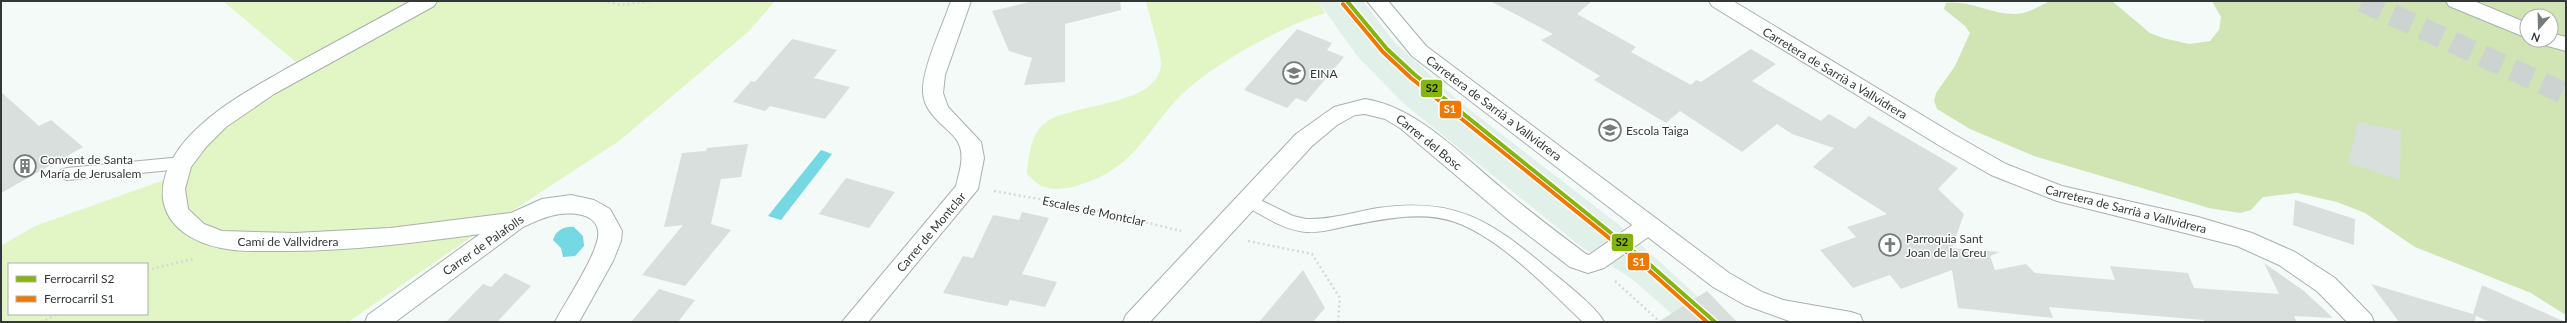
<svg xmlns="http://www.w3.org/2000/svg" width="2567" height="323" viewBox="0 0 2567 323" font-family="Lato,sans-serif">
  <rect width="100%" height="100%" fill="#f3faf7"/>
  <polygon fill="#e2f0ea" points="1318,1 1363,1 1395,43 1460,102 1618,224 1726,322 1681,322 1632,279 1579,245 1403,103 1358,57"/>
  <g fill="#e1f5c5" fill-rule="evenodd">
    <path d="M223,1h552l-26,30 -130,110 -161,105 -110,76h-347v-76l34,-20 149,-53 18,-25 42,-34 65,-41zM9,264h138v50h-138z"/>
    <path d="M1146,1h172l7,12c-40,12 -102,46 -134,73 -41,34 -50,80 -109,98 -11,4 -27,7 -38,3 -6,-2 -13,-9 -17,-13 1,-15 4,-41 18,-51 28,-21 114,-16 116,-59 0,-14 -12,-48 -15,-63z"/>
  </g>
  <path fill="#d1e5b4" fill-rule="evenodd" d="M2050,1h62l38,32 13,5 26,6 21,-3 9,-11 2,-13 -9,-16h354v314l-35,-22 -116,-46 -50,-34 -28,-11 -40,-9 -34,4 -12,13 -11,3 -31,-5 -175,-52 -64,-27 -33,-20 -3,-8 2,-8 19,-27 15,-33 -5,-7 -21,-17 2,-6c24,-3 46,12 70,11 12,0 23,-8 34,-13zM2527,16h24v24h-24z"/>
  <g fill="#75d8e2">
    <polygon points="821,150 832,154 781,220 768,216"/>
    <path d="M574,227l9,9 1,10 -9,10 -12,1 -2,-9 -8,-8c3,-10 12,-14 21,-13z"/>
  </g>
  <g fill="#d9dfdd">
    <polygon points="1033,1 1120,1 1121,10 1065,24 1065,82 1024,85 1032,58 1009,51 992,11"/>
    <polygon points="1490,1 1592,1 1577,14 1636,47 1631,52 1691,85 1696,80 1701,82 1751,49 1776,64 1752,81 1821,121 1829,114 1855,129 1869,116 1958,168 1938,189 1964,214 1952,248 2000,252 1990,256 1995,270 2026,264 2035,273 2115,280 2110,266 2188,273 2194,288 2279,294 2264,263 2304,291 2333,318 2294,316 2297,322 2204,322 2204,320 2049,307 2053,318 1958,308 1952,270 1901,289 1890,275 1853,288 1820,250 1856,237 1847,227 1887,214 1813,167 1834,148 1792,134 1777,124 1742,152 1680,111 1666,123 1594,80 1600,76 1541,40 1553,34"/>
    <polygon points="1297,29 1332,43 1327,50 1344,57 1306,102 1296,98 1287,108 1244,90"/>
    <polygon points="792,39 837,50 814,78 850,87 825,119 770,106 765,111 733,102 751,81 755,82"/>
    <polygon points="1,92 39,126 51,120 83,147 1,193"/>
    <polygon points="2358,122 2401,131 2400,180 2348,163"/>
    <polygon points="748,144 741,177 721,179 711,224 731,230 685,286 642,275 683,225 664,227 682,153 706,151 707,148"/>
    <polygon points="846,178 895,192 869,228 819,214"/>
    <polygon points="2295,200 2355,219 2354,245 2293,225"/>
    <polygon points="1022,212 1049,218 1022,274 1057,282 1045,307 1010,300 1007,306 943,293 963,256 973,258 993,215 1019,220"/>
    <polygon points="1303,270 1325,308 1313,322 1259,322"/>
    <polygon points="505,273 531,286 497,322 446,322 483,284 491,287"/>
    <polygon points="2371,284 2473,314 2482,285 2565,322 2490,322 2476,316 2475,322 2399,322"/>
    <polygon points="659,289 695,300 678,322 631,322"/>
    <polygon points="1707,291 1737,322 1658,322"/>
  </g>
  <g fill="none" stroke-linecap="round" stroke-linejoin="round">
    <polyline stroke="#cdd3d0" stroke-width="22" stroke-dasharray="22 11" stroke-linecap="butt" points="2362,1 2566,94"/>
    <g stroke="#aab0ad" stroke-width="2">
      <g id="lane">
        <polygon points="182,157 188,159 190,163 188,167 182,169 67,180 61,178 59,174 61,170 67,168"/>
        <path d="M1248,194l45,22 13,3c24,1 48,-7 72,-11 77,-11 112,12 169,60 14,12 49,38 57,54h-21c-36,-34 -81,-83 -128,-100 -34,-12 -74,-2 -108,4 -13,3 -27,7 -41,6 -23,-2 -44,-17 -64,-28l-2,-4 2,-4z"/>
      </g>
    </g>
    <g stroke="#aab0ad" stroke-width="2">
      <g id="street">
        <path d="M411,1h26l-3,5 -160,88 -48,33 -20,20 -15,20 -6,22 3,20 16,15 18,7 73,2 95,-5 121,-15 31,-14 29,-4 23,5 16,9 12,22 -1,10 -8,20 -34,61h-24c9,-18 47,-74 43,-91 -1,-9 -8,-14 -16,-16 -22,-5 -40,3 -59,12l-128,95h-30l3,-7 112,-81c-68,9 -136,18 -205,17 -18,0 -36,1 -54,-3 -26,-5 -54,-20 -58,-49 -3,-29 18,-57 39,-75 24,-22 53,-37 82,-54 42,-23 85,-46 127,-69z"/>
        <path d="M951,1h20l-26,74 -2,18 5,14 33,35 3,16 -6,31 -110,133h-26l114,-136c3,-13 8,-26 4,-39 -4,-17 -36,-28 -37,-55 -1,-24 20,-67 28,-91z"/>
        <path d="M1365,99c53,8 98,58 139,91 26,22 54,43 82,64l3,1 52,-36 8,-3 8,3 3,6 -3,6 -53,37 -16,5 -18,-6 -60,-46 -110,-93 -15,-9 -20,-5 -10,1 -18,10 -25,21 -162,176h-27l3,-7 170,-181 38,-27z"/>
      </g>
    </g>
    <g stroke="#aab0ad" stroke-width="2">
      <g id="secondary">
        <polygon points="1367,1 1388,1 1426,46 1729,273 1762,292 1783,300 1851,312 1860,315 1863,322 1792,322 1745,305 1713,287 1412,56"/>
        <polygon points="1709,1 1733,1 1955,135 2006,164 2062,186 2198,217 2252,233 2295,252 2335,278 2371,315 2374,322 2347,322 2318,292 2279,265 2237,246 2057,201 1991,175 1940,146 1712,6"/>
        <polygon points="2446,1 2474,1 2527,23 2527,38 2449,6"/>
        <polygon points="2551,33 2566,37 2566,51 2544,45 2541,40 2551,40"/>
      </g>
    </g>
    <g stroke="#d7dad8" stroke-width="2.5" stroke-dasharray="2 3" stroke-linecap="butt">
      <polyline points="603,1 621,5 653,1"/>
      <polyline points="994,191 1079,206 1181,231"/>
      <polyline points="1248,241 1312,254 1340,298 1338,322"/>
      <polyline points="147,270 193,259"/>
      <polyline points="1615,281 1659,321"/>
      <polyline points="41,322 57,314"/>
    </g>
    <use href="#lane" fill="#fdfefe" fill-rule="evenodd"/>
    <use href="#street" fill="#fdfefe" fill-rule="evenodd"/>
    <use href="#secondary" fill="#fdfefe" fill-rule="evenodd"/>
    <g stroke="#fff" stroke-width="7">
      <polyline id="rail-1" points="1347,1 1387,49 1414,74 1647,262 1715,322"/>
    </g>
    <g stroke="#fff" stroke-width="7">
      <polyline id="rail-2" points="1343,4 1383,52 1411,78 1644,266 1707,322"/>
    </g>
    <use href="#rail-1" stroke="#84b40d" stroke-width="4"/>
    <use href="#rail-2" stroke="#ef7900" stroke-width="4"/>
  </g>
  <defs>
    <g id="university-ring" transform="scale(1.15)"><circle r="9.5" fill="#fff" stroke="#767c7a" stroke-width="1.5"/><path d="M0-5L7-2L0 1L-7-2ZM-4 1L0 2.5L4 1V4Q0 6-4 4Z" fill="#767c7a"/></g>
    <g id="school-ring" transform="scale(1.15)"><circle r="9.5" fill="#fff" stroke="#767c7a" stroke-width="1.5"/><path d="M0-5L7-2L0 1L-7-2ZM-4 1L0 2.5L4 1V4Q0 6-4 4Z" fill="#767c7a"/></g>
    <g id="building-ring" transform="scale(1.15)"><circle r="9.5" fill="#fff" stroke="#767c7a" stroke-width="1.5"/><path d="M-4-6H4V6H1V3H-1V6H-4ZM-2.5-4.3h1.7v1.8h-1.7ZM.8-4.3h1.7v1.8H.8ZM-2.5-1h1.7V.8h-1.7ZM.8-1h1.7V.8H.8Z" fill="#767c7a"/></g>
    <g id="church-ring" transform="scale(1.15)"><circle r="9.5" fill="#fff" stroke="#767c7a" stroke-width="1.5"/><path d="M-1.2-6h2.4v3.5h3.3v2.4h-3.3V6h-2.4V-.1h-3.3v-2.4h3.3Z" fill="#767c7a"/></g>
  </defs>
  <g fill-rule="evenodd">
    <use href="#university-ring" x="1294" y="73"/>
    <use href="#school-ring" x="1610" y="130"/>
    <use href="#building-ring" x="25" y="166"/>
    <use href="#church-ring" x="1890" y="245"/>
  </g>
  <g text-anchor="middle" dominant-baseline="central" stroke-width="3" stroke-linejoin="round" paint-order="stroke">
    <g font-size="12" fill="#333836" stroke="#fff" text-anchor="start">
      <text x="1310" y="73">EINA</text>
      <text x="1626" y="130">Escola Taiga</text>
      <text x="40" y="159">Convent de Santa<tspan x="40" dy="14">María de Jerusalem</tspan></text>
      <text x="1906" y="238">Parroquia Sant<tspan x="1906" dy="14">Joan de la Creu</tspan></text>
    </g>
    <g font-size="12" fill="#333836" stroke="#fff">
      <text transform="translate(1835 73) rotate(31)">Carretera de Sarrià a Vallvidrera</text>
      <text transform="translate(1494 108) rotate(37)">Carretera de Sarrià a Vallvidrera</text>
      <text transform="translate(1429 142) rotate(39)">Carrer del Bosc</text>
      <text transform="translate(2126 209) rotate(14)">Carretera de Sarrià a Vallvidrera</text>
      <text transform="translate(1094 211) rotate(12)">Escales de Montclar</text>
      <text transform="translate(931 232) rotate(-50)">Carrer de Montclar</text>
      <text x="288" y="241">Camí de Vallvidrera</text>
      <text transform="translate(483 245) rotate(-35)">Carrer de Palafolls</text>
    </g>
  </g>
  <g stroke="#fff" stroke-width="1.5">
    <rect x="1420" y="79" width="23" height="19" rx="4" fill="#84b40d"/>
    <rect x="1439" y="100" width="23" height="19" rx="4" fill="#ef7900"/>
    <rect x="1611" y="233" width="23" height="19" rx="4" fill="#84b40d"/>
    <rect x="1627" y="252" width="23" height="19" rx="4" fill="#ef7900"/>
  </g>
  <g font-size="11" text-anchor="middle" font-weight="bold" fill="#fff">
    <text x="1450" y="113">S1</text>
    <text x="1639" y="266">S1</text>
  </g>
  <g font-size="11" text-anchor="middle" font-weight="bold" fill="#111">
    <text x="1432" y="92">S2</text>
    <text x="1622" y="246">S2</text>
  </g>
  <rect width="2567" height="323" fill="none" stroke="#333836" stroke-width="4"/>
  <rect x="8" y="263" width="140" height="52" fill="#ffffff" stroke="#adafaf"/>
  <rect x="16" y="276" width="20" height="6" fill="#84b40d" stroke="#adafaf"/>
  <text x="44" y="283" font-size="12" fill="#333836">Ferrocarril S2</text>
  <rect x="16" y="296" width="20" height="6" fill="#ef7900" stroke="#adafaf"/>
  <text x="44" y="303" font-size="12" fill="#333836">Ferrocarril S1</text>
  <g transform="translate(2539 28) rotate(200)"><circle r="19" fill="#ffffff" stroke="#adafaf"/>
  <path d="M0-3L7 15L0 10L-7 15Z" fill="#767c7a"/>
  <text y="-6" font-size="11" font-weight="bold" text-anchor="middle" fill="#333836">N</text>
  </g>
</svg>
